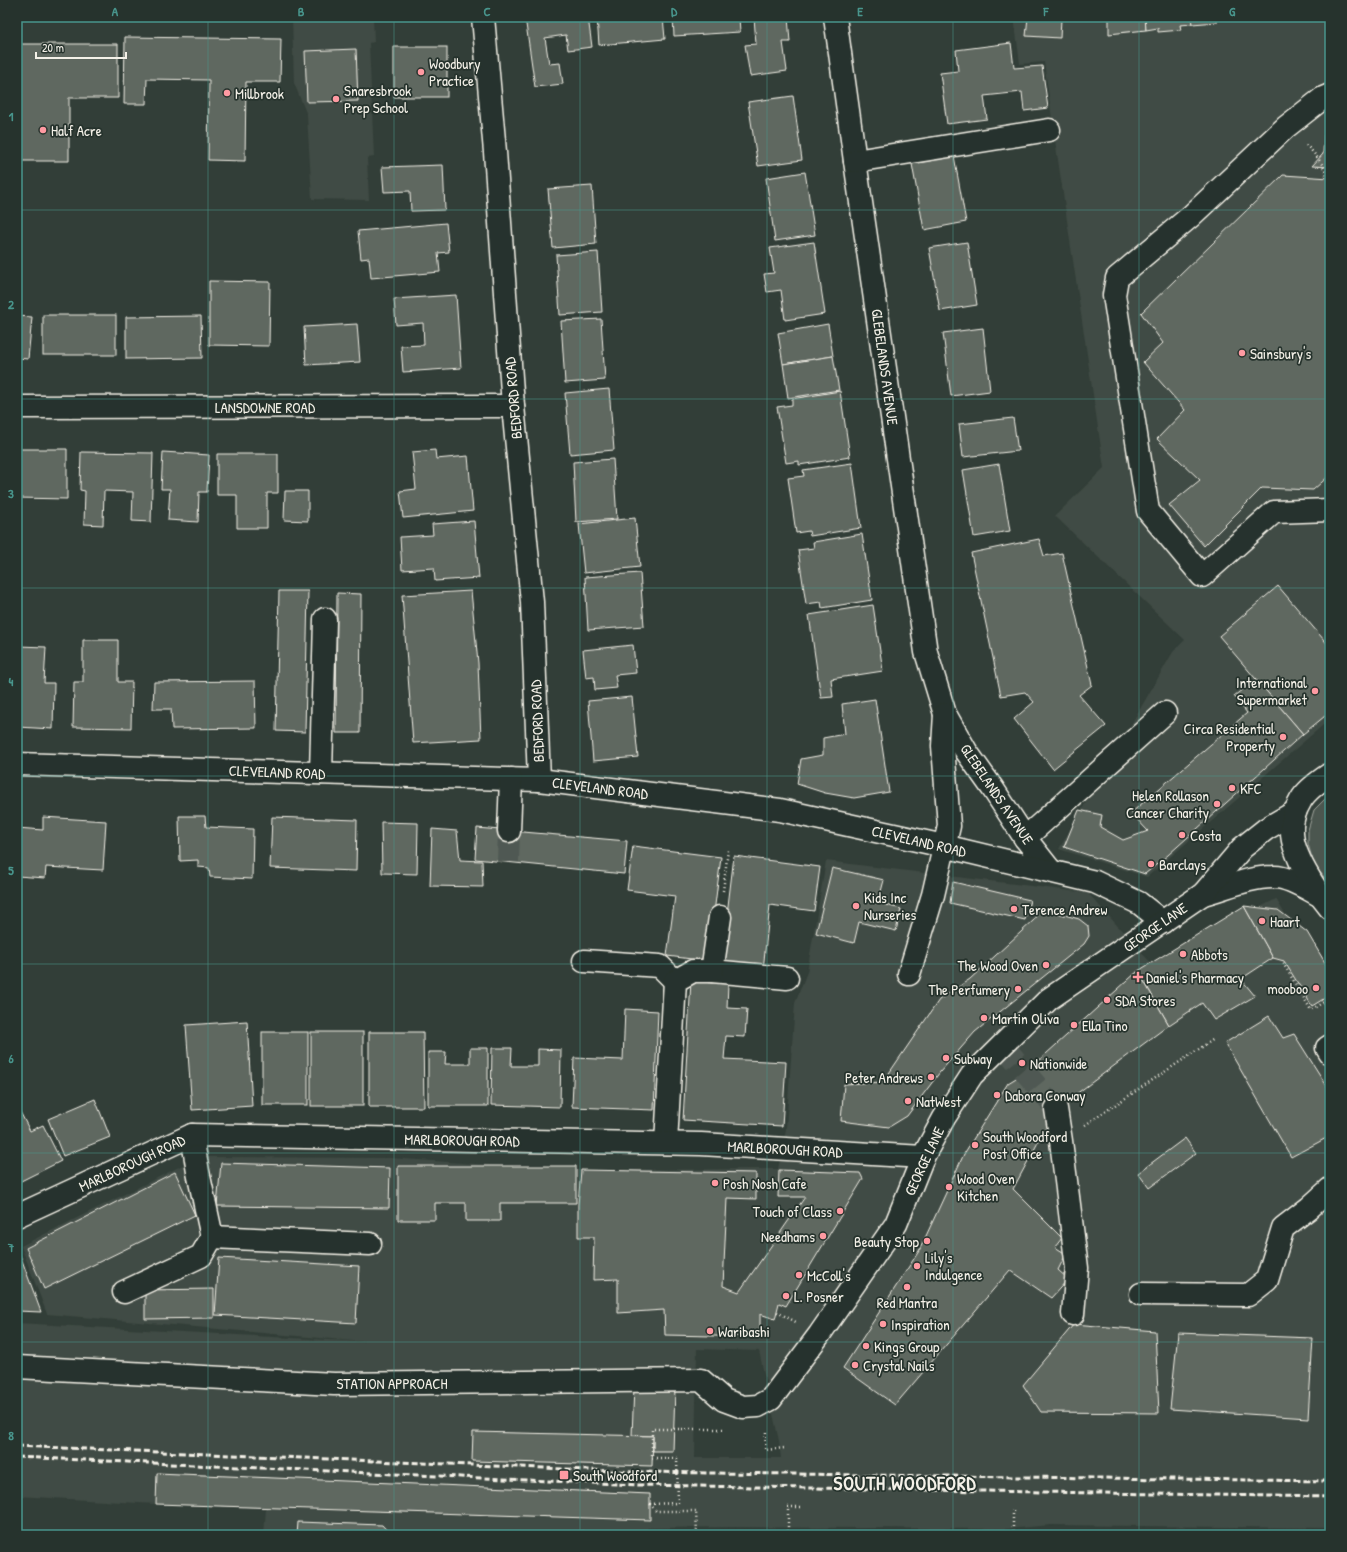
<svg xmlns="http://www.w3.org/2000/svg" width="1347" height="1552" viewBox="0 0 1347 1552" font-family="'Patrick Hand',sans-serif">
  <rect width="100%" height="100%" fill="#323e38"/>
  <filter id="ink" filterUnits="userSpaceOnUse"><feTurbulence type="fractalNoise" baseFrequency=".025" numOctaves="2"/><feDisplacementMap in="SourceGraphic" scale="8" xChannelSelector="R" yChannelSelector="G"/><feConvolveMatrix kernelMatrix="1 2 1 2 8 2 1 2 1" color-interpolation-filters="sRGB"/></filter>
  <g filter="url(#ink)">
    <g fill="#404b44" fill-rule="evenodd">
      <polygon points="292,17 373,17 374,42 369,43 374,157 367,158 369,200 312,199 307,115 294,83"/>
      <polygon points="1014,17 1330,17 1330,719 1147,877 1059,849 1173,652 1185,640 1055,516 1104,468 1055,140 1044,62 1020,64"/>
      <path d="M826,861l262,32 63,70 125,-64 54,90v539l-279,-3 -46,4 -274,-2 -84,1 9,7h-392l2,-27 -110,-4 -139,-8v-173l348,19 -318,-28 -26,-68 178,-89 191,1 173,12 215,-1 8,-40 9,-126 12,-31zM697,1349l62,2 20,90 2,17h-86z"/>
    </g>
    <polygon fill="#4c564f" stroke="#a0a49c" points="1327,797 1330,797 1330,884 1314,865 1308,844 1308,830 1314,810"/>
    <g fill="#5f6861" stroke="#f4f1e8">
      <polygon points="525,17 588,17 592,47 568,50 566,35 545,38 549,64 560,63 563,84 535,87"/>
      <polygon points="597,17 663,17 665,39 599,45"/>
      <polygon points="673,17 739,17 740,32 674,36"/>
      <polygon points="754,17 788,17 790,42 783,42 787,71 750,76 745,45 756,44"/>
      <polygon points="1028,17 1061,19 1060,38 1026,36"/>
      <polygon points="1032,17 1061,17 1061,19"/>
      <polygon points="1109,17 1145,17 1146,30 1109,34"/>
      <polygon points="1145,17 1191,17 1192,24 1180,25 1181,30 1158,32 1158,28 1146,30"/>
      <polygon points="1191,17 1217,17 1217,22 1192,24"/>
      <polygon points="125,37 281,39 280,82 246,82 245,161 208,160 209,80 147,79 146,104 124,104"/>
      <polygon points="1011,43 1014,68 1042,66 1048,108 1024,111 1022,92 984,96 987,119 947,124 940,73 958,71 956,50"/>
      <polygon points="17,44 118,44 118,98 69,98 69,161 17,161"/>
      <rect x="394" y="47" width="53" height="50"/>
      <polygon points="356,49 358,101 307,102 305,51"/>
      <polygon points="793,96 802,160 758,166 748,102"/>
      <polygon points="1324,135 1330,136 1330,167 1312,166 1323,154"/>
      <polygon points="954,156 966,222 924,230 912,164"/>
      <polygon points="443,165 445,210 411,211 410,191 384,192 382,167"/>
      <polygon points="805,172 815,235 775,241 766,178"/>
      <polygon points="1283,175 1330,178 1330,475 1313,490 1262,488 1204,546 1169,505 1200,480 1157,439 1185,410 1143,362 1163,343 1141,313"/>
      <polygon points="592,186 596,244 553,248 548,189"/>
      <polygon points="446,223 449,252 438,253 440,272 371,278 369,258 361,259 358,231"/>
      <polygon points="814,242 825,314 785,320 781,290 767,292 764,274 774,273 770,248"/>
      <polygon points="967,242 977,305 940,311 929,248"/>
      <polygon points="598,252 602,312 560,315 556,255"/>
      <polygon points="209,281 270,282 269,346 209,345"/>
      <polygon points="456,295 461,368 403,372 401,346 424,345 423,323 396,325 394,299"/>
      <rect x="43" y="315" width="73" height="40"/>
      <polygon points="17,316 32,317 28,359 17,358"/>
      <polygon points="201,316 202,358 126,359 126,317"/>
      <polygon points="601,319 605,380 565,383 561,321"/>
      <polygon points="357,324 360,362 306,365 304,327"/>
      <polygon points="828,324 833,356 783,364 778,333"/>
      <polygon points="983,328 990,391 951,396 943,333"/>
      <polygon points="833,356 839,390 788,398 783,364"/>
      <polygon points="609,389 614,450 570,454 565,393"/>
      <polygon points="840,391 850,457 799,465 799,461 786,463 777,407 792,405 792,399"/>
      <polygon points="1013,418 1018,451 963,457 959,424"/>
      <polygon points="17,449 67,449 67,499 17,498"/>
      <polygon points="435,450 436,459 468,456 473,511 403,518 400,491 416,489 412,452"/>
      <polygon points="81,452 153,453 151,522 132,521 133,492 104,491 103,525 84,524 85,491 80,490"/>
      <polygon points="163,452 209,455 207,492 199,492 198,522 168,520 170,489 161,489"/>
      <polygon points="217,454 278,454 278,493 267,493 267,528 237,528 237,495 217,495"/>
      <polygon points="613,459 617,519 576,522 573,462"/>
      <polygon points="852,463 861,528 810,536 809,531 796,533 788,478 804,476 803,470"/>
      <polygon points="999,464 1010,531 974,537 963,470"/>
      <polygon points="285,491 308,491 308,521 284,520"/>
      <polygon points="635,518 640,567 584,573 579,524"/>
      <polygon points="474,521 479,578 435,581 434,568 402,570 400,537 433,535 432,524"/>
      <polygon points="862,534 872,600 822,608 821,602 806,604 798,550 814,548 813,542"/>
      <polygon points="1039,539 1044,556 1062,553 1092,685 1079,695 1106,726 1053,769 1014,719 1034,702 1025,692 1001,696 971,553"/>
      <polygon points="640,573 644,626 588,630 585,577"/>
      <polygon points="1278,586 1330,647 1330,712 1303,734 1219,636"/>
      <polygon points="279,591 308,591 305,732 276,731"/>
      <polygon points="471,591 478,663 481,739 413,743 402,595"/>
      <polygon points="337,593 361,594 360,733 336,733"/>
      <polygon points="873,605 883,671 831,679 833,697 821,698 809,615"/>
      <polygon points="83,640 118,640 118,682 132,682 131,728 73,727 74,682 83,682"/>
      <polygon points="633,645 636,673 615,675 617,688 595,690 594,677 586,678 583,650"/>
      <polygon points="18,646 46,647 44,683 54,683 53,729 17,727"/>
      <polygon points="1256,679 1303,734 1168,855 1145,874 1064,847 1079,810 1102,815 1100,827 1123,840 1148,831 1131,813 1247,713 1234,696"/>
      <polygon points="255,681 256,728 172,729 171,709 153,709 154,682"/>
      <polygon points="632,697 638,757 593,761 588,701"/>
      <polygon points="875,699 889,792 854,798 825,793 797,784 801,759 823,755 823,738 845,734 842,704"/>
      <polygon points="179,816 205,816 206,827 253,829 252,879 210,877 209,868 198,867 198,860 180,861"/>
      <polygon points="43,817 106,821 103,870 46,867 45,878 17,876 17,828 43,830"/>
      <polygon points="272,817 357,820 356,871 270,868"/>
      <polygon points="381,822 418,823 417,874 382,873"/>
      <polygon points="477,828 627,841 624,874 475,859"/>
      <polygon points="432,829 457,831 460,860 482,861 483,887 430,886"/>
      <polygon points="633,846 721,857 708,961 667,956 675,896 627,890"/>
      <polygon points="734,856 820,867 814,911 770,905 763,970 721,964"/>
      <polygon points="832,868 884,880 878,903 901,909 896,931 859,922 854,943 816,933"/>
      <polygon points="953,882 1030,900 1025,920 950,903"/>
      <polygon points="1244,906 1273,958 1241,979 1255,996 1214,1020 1202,1003 1169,1025 1138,971"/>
      <polygon points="1244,906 1278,910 1307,932 1330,971 1330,995 1312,1006 1284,961 1273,958"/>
      <polygon points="1039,908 1079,919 1088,926 1089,936 1084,944 975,1032 940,1072 907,1116 889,1127 841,1121 844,1084 883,1082 939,1000 970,979 1034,920"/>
      <polygon points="1138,971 1169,1025 1056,1109 1013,1189 1062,1238 1055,1247 1066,1254 1058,1270 1068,1279 1051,1298 1010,1270 895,1405 843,1368 919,1251 964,1154 1008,1083 1026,1072"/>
      <polygon points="691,981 728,983 727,1008 747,1009 745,1037 726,1036 724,1059 786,1062 782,1126 683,1120"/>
      <polygon points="625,1009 658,1011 654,1110 572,1107 574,1058 623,1060"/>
      <polygon points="1269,1016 1283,1038 1294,1034 1330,1091 1330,1136 1291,1157 1225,1043"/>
      <polygon points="247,1021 252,1106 192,1110 186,1025"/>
      <rect x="262" y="1032" width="46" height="73"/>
      <rect x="311" y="1032" width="52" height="74"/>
      <polygon points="369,1032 423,1032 424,1107 369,1107"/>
      <polygon points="470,1048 488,1048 488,1106 428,1106 428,1052 446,1052 445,1064 470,1064"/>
      <polygon points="492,1048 512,1048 511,1066 538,1066 538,1049 561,1050 560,1107 491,1105"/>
      <polygon points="95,1099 110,1137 63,1156 48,1119"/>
      <polygon points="17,1106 30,1131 43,1125 61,1161 17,1183"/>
      <polygon points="1185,1138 1196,1153 1149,1188 1138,1173"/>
      <polygon points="221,1163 390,1168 389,1208 217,1206"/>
      <polygon points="398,1166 576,1166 576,1203 500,1203 500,1221 466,1221 466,1203 435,1203 435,1220 398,1220"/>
      <polygon points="581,1170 756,1173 756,1199 727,1198 723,1286 739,1292 805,1197 778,1197 779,1170 860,1173 863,1179 786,1306 779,1303 775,1319 760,1314 760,1337 665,1335 664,1310 618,1313 618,1279 593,1280 594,1237 578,1237 578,1205"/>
      <polygon points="175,1172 195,1215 44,1289 26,1248"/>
      <polygon points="20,1255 41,1312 17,1311 17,1257"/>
      <polygon points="219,1258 359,1266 356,1323 215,1315"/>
      <polygon points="214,1289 214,1318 145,1319 145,1290"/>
      <polygon points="1074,1324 1155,1331 1159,1413 1041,1412 1023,1385"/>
      <polygon points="1178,1333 1313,1338 1308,1418 1170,1409"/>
      <polygon points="634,1387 675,1389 673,1451 653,1451 653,1436 632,1435"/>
      <polygon points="473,1432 653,1436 652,1466 472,1461"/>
      <polygon points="157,1473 650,1494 650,1520 156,1504"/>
      <polygon points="298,1522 382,1525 391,1535 297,1535"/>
      <polygon points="582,1531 603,1535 576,1535"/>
    </g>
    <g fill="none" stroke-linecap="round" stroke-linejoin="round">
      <g stroke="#4f5952" stroke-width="22" stroke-dasharray="22 11" stroke-linecap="butt">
        <polyline points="508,862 509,831"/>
        <polyline points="1002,1044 1056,1109"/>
      </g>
      <g stroke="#f4f1e8" stroke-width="25">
        <g id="minor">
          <polyline points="483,17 495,152 513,406 532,602 539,780"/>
          <polyline points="835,17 855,161 926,652 945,714 966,751 993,789 1025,838 1051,871"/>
          <polyline points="1330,95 1323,98 1286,127 1191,216 1117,278 1114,295 1148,511 1202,576 1274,512 1330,510"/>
          <polyline points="855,161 1049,130"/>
          <polyline points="17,407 513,406"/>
          <polyline points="17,764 539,780 780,810 944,846 1095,882 1139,903 1163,922"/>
          <polyline points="321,773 325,619"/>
          <polyline points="509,831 511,779"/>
          <polyline points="1025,838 1165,713"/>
          <path d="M1203,894c23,-6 46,-17 70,-17 14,-1 33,11 46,18"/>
          <polyline points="584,961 660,966 675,981"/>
          <polyline points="712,971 787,978"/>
          <polyline points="909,974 933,895 949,826 943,746 945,714"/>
          <polyline points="1330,1046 1327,1048 1330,1053"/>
          <polyline points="1056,1109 1061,1141 1077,1268 1073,1314"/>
          <polyline points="192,1135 198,1172 212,1237 370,1244"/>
          <polyline points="666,1143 675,981 693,971 712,971 720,917"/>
          <polyline points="17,1216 192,1135 701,1144 923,1157"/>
          <polyline points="124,1292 201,1256 212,1237"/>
          <polyline points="1141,1294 1248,1295 1267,1280 1283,1228 1309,1208 1330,1189"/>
          <polyline points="17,1367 334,1384 701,1380 724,1400 743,1407 758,1406 771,1399 819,1335 896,1224 923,1157 944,1118 972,1075 1049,999 1203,894 1242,848 1266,829 1295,812"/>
        </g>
      </g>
      <g stroke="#f4f1e8" stroke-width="25">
        <path id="major" d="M1330,774c-9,6 -24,17 -29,26 -6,10 -10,22 -9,32 0,22 24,59 38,76"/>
      </g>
      <g stroke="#f4f1e8" stroke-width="2.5" stroke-dasharray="1 3" stroke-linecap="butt">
        <path d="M1306,145c8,8 21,22 20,33"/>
        <polyline points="723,891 728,850"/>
        <polyline points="1283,963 1311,1010 1330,998"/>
        <polyline points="1085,1125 1214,1039"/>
        <polyline points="777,1312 796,1322"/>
        <polyline points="766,1432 765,1450 785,1448"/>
        <polyline points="677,1458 652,1458 652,1429 723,1429"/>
        <polyline points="650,1504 656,1511 696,1511 697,1534"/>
        <polyline points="650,1504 678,1503"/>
        <polyline points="1013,1510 1013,1535"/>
        <polyline points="788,1535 788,1507 803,1507"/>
      </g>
      <use href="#minor" stroke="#26332d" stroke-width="22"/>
      <use href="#major" stroke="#26332d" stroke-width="22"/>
      <g stroke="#f4f1e8" stroke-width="3" stroke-dasharray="6 3" stroke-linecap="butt">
        <polyline points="17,1446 637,1472 1330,1481"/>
        <polyline points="17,1457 638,1485 1330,1497"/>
      </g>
      <polyline stroke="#f4f1e8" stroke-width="2.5" stroke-dasharray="1 3" stroke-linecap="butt" points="677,1458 678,1503"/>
    </g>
  </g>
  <path fill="none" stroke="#48958c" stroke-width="1" stroke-opacity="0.55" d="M208,17v1518M394,17v1518M580,17v1518M767,17v1518M953,17v1518M1139,17v1518M17,210h1313M17,399h1313M17,588h1313M17,776h1313M17,964h1313M17,1153h1313M17,1342h1313"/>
  <g fill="#ff9aa2" stroke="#26332d" stroke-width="1.5">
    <circle cx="421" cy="72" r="4"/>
    <circle cx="227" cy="93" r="4"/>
    <circle cx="336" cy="99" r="4"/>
    <circle cx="43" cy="130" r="4"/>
    <circle cx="1242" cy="353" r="4"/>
    <circle cx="1315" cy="691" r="4"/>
    <circle cx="1283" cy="737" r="4"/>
    <circle cx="1232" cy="788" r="4"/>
    <circle cx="1217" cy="804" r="4"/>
    <circle cx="1182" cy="835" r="4"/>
    <circle cx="1151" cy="864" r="4"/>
    <circle cx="856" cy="906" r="4"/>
    <circle cx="1014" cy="909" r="4"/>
    <circle cx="1262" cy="921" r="4"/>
    <circle cx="1183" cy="954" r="4"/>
    <circle cx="1046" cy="965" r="4"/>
    <path d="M1136 971h4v4h4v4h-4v4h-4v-4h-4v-4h4z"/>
    <circle cx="1316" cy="988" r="4"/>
    <circle cx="1018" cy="989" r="4"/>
    <circle cx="1107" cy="1000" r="4"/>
    <circle cx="984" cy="1018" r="4"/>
    <circle cx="1074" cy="1025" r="4"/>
    <circle cx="946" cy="1058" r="4"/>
    <circle cx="1022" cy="1063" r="4"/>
    <circle cx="931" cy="1077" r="4"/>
    <circle cx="997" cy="1095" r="4"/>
    <circle cx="908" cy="1101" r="4"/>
    <circle cx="975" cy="1145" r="4"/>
    <circle cx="715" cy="1183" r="4"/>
    <circle cx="949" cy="1187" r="4"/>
    <circle cx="840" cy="1211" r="4"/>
    <circle cx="823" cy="1236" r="4"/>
    <circle cx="927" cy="1241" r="4"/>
    <circle cx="917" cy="1266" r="4"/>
    <circle cx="799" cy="1275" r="4"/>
    <circle cx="907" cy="1287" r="4"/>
    <circle cx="786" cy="1296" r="4"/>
    <circle cx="883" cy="1324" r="4"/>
    <circle cx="710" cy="1331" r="4"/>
    <circle cx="866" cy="1346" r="4"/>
    <circle cx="855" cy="1365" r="4"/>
    <rect x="559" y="1470" width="10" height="10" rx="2"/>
  </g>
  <g text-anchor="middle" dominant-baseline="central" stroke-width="3.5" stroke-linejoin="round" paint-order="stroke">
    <g font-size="15" fill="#f4f1e8" stroke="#26332d" text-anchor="start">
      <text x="429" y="63">Woodbury<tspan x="429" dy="17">Practice</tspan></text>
      <text x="344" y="90">Snaresbrook<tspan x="344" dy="17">Prep School</tspan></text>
      <text x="235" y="93">Millbrook</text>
      <text x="51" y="130">Half Acre</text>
      <text x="1250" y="353">Sainsbury's</text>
      <text x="1307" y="682" text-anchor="end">International<tspan x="1307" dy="17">Supermarket</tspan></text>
      <text x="1275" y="728" text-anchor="end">Circa Residential<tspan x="1275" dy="17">Property</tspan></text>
      <text x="1240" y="788">KFC</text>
      <text x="1209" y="795" text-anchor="end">Helen Rollason<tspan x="1209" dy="17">Cancer Charity</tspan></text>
      <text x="1190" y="835">Costa</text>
      <text x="1159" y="864">Barclays</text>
      <text x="864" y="897">Kids Inc<tspan x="864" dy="17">Nurseries</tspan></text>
      <text x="1022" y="909">Terence Andrew</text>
      <text x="1270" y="921">Haart</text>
      <text x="1191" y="954">Abbots</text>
      <text x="1038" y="965" text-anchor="end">The Wood Oven</text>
      <text x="1146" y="977">Daniel's Pharmacy</text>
      <text x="1308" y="988" text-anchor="end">mooboo</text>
      <text x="1010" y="989" text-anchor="end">The Perfumery</text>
      <text x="1115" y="1000">SDA Stores</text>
      <text x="992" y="1018">Martin Oliva</text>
      <text x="1082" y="1025">Ella Tino</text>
      <text x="954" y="1058">Subway</text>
      <text x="1030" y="1063">Nationwide</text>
      <text x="923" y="1077" text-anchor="end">Peter Andrews</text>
      <text x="1005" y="1095">Dabora Conway</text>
      <text x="916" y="1101">NatWest</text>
      <text x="983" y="1136">South Woodford<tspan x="983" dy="17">Post Office</tspan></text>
      <text x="957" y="1178">Wood Oven<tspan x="957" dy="17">Kitchen</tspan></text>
      <text x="723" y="1183">Posh Nosh Cafe</text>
      <text x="832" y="1211" text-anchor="end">Touch of Class</text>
      <text x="815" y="1236" text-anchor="end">Needhams</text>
      <text x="919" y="1241" text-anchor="end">Beauty Stop</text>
      <text x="925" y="1257">Lily's<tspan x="925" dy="17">Indulgence</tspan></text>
      <text x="807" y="1275">McColl's</text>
      <text x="794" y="1296">L. Posner</text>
      <text x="907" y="1302" text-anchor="middle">Red Mantra</text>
      <text x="891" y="1324">Inspiration</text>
      <text x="718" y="1331">Waribashi</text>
      <text x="874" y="1346">Kings Group</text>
      <text x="863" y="1365">Crystal Nails</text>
      <text x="573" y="1475">South Woodford</text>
    </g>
    <g font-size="15" fill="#f4f1e8" stroke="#26332d">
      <text transform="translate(885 367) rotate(82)">GLEBELANDS AVENUE</text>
      <text transform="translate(513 398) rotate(-95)">BEDFORD ROAD</text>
      <text x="265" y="407">LANSDOWNE ROAD</text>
      <text transform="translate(537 721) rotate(-92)">BEDFORD ROAD</text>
      <text transform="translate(277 772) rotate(2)">CLEVELAND ROAD</text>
      <text transform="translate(600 788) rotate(7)">CLEVELAND ROAD</text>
      <text transform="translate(997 794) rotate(56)">GLEBELANDS AVENUE</text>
      <text transform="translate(919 841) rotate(13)">CLEVELAND ROAD</text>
      <text transform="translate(1155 927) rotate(-35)">GEORGE LANE</text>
      <text transform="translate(462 1140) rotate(1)">MARLBOROUGH ROAD</text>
      <text transform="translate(785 1149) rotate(3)">MARLBOROUGH ROAD</text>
      <text transform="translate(924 1161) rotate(-65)">GEORGE LANE</text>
      <text transform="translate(132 1163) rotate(-25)">MARLBOROUGH ROAD</text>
      <text x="392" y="1383">STATION APPROACH</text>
    </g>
    <g font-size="19" font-weight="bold" letter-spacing="1" fill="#f4f1e8" stroke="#26332d">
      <text x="905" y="1483">SOUTH WOODFORD</text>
    </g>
  </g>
  <rect width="1347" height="1552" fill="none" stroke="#26332d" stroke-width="44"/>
  <path d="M36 52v6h90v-6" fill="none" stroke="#f4f1e8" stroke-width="2"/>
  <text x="42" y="52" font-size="12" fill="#f4f1e8" stroke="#26332d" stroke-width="3" paint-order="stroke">20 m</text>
  <rect x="22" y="22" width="1303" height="1508" fill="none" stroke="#48958c" stroke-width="1.5"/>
  <g font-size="13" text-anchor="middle" font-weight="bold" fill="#48958c">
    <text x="115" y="16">A</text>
    <text x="301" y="16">B</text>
    <text x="487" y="16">C</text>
    <text x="674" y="16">D</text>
    <text x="860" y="16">E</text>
    <text x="1046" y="16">F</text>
    <text x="1232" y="16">G</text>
    <text x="11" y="121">1</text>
    <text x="11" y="309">2</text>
    <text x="11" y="498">3</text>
    <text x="11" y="686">4</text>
    <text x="11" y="875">5</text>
    <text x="11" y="1063">6</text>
    <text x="11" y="1252">7</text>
    <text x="11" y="1440">8</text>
  </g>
</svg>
